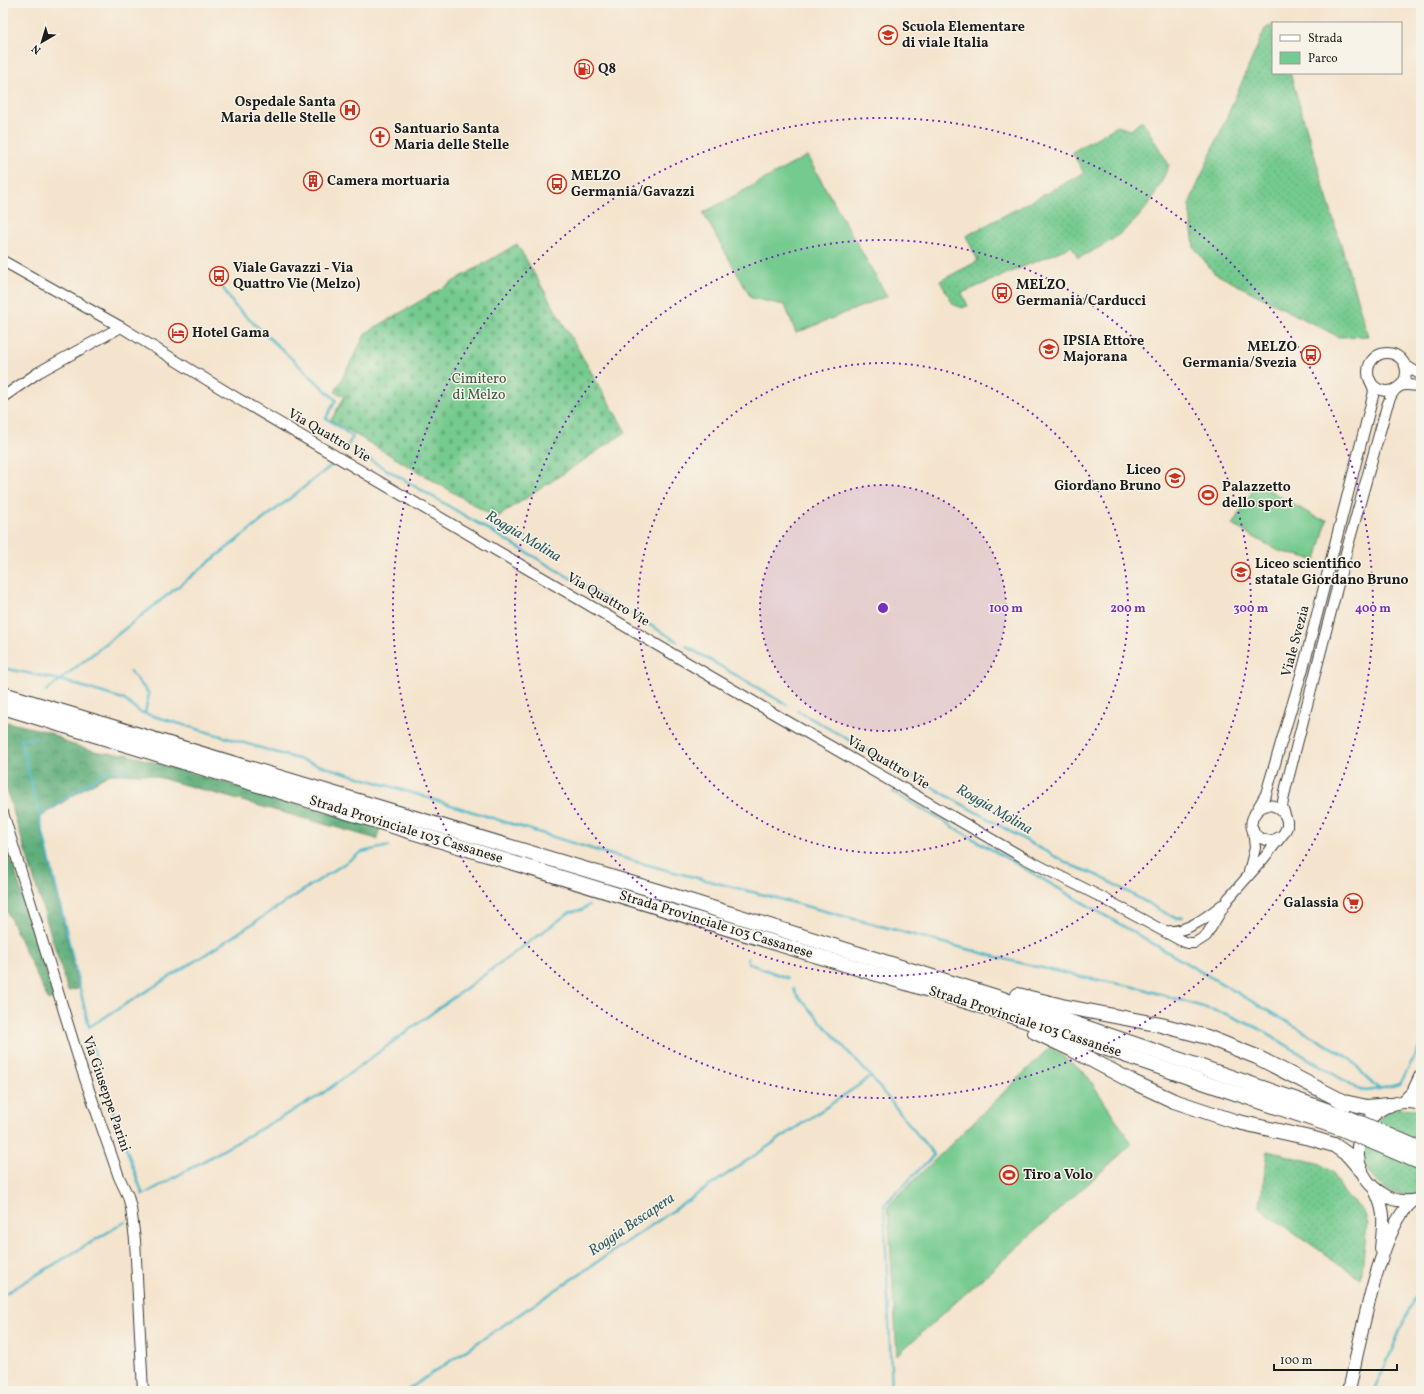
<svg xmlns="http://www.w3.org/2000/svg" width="1424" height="1394" viewBox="0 0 1424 1394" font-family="Vollkorn,serif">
  <defs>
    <pattern id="grass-dots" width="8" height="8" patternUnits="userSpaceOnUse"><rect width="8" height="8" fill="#75ca8f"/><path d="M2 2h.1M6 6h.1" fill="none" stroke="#65ad7b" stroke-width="1.8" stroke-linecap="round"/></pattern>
    <pattern id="forest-crowns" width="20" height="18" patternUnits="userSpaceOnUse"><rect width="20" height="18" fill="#60ae7a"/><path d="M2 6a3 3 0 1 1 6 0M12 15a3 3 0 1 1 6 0" fill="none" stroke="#4e8d63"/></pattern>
    <pattern id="cemetery-stones" width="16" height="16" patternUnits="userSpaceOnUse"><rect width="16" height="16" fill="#75ca8f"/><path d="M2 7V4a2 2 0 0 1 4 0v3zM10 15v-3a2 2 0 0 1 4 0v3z" fill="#65ad7b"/></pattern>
  </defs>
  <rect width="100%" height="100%" fill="#f7f3e8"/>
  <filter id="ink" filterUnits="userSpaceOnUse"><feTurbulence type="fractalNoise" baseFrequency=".025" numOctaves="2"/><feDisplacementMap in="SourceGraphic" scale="8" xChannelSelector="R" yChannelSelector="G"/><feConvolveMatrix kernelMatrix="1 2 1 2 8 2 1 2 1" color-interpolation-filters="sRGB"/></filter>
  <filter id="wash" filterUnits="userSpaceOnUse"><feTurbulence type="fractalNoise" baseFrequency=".012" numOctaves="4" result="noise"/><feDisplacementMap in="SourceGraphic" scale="16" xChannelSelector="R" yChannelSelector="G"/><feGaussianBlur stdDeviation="0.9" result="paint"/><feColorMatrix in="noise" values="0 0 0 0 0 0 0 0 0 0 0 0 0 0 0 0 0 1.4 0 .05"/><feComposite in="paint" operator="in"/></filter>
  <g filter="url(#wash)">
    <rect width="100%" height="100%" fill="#f4e4cd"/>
    <g fill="url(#grass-dots)" stroke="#487356">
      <polygon points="1273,24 1273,73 1290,73 1368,336 1339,337 1214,273 1194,247 1189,204 1265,29"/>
      <path d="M1140,122l4,1 25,42c-4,9 -8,18 -13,27 -17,32 -46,52 -78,66l-6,-12 -110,47 6,13 -7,2 -8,-4 -13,-23 38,-20 -12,-25 118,-63 -12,-21 45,-26 14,4z"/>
      <path d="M1398,1108l23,1v85c-29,7 -60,-14 -57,-46 1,-5 4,-10 6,-14 7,-16 12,-20 28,-26z"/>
      <polygon points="1268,1151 1321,1164 1333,1173 1344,1193 1363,1211 1367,1224 1361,1279 1263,1211 1260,1206"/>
    </g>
    <g fill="url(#forest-crowns)" stroke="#3e654b">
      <polygon points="3,721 49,732 70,744 99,752 126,754 380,828 377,839 146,774 110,774 83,789 39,818 78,989 68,991 3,778"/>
      <polygon points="3,832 54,998 48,1000 3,903"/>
    </g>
    <polygon fill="url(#cemetery-stones)" stroke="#487356" points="517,244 626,432 496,518 331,420 345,396 335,392 366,333"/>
    <g fill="#75ca8f" stroke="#487356">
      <polygon points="807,156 887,296 796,333 785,305 751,298 703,213"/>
      <polygon points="1257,483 1317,518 1327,520 1316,560 1279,551 1232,525"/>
      <polygon points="1050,1047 1086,1074 1132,1144 897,1355 888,1206"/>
    </g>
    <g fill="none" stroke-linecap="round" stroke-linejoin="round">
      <g stroke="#4bb6c7" stroke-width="2.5">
        <polyline points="223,288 234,305 336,400 326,418 353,437 347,446 348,447"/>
        <polyline points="357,452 677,641"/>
        <polyline points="686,646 787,705"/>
        <polyline points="3,668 60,680 123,699 140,712 406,791 605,853 670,871 768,896 1012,961 1077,976 1140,988 1226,1014 1260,1029 1358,1089 1366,1091 1379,1089"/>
        <polyline points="130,671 149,694 145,713"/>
        <polyline points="46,691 332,465"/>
        <polyline points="798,711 1032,844 1073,866 1099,876 1171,916 1177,918 1183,917"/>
        <polyline points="36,738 21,739 89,1027"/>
        <polyline points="893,792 1351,1059 1365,1076 1379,1089 1400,1084 1421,1044"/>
        <polyline points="40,815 110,769 132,770"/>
        <polyline points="748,958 748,962 750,964 787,978"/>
        <polyline points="794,989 796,994 871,1077 934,1155 884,1205 892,1391"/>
        <polyline points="89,1027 203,956 362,852 389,846"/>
        <polyline points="91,1037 100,1076 143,1195 319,1096 570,912 582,910 589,905"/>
        <polyline points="3,1295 125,1222"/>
        <polyline points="406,1391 871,1077"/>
        <polyline points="1373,1391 1386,1364 1413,1299 1421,1288"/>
      </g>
    </g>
  </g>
  <g filter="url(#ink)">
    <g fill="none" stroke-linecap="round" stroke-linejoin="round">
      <g stroke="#3c3a37" stroke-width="12">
        <g id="minor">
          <path d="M3,261l118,66 109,67 541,318 253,146 75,38 81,44 7,3h8l11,-7 22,-37 36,-41 20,-25 3,-6v-6l-5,-15 4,-19 61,-238 40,-143c7,-21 13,-24 34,-19"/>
          <circle cx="1387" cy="372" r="19"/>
          <polyline points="1405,365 1421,375"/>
          <polyline points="3,397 39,372 121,327"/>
          <polyline points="3,813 82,1070 119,1177 128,1196 131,1208 135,1240 143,1391"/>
          <polyline points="1255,813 1266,794 1304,665 1373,396 1374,390 1370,380"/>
          <path d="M1281,836c-5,4 -11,6 -18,3 -28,-9 1,-52 21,-25"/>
          <polyline points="1249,872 1255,848 1253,829"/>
          <path d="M1165,931c20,3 42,-14 57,-26"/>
        </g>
      </g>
      <g stroke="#3c3a37" stroke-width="14">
        <g id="major">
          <polyline points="1403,1102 1413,1092 1421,1075"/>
          <path d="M1375,1190c12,24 8,34 6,59"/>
          <path d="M1416,1200c-12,3 -25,0 -35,-7 -48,-31 -15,-104 40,-89"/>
          <path d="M1349,1391c10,-44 30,-164 64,-190"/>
        </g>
      </g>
      <g stroke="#3c3a37" stroke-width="16">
        <g id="highway">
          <polyline points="3,694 667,894 1003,999 1347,1117"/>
          <polyline points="3,707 998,1011 1208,1084 1342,1129"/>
          <polyline points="1018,995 1062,1006 1161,1025 1207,1037 1257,1057 1344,1102 1367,1107 1389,1105"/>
          <polyline points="1035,1032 1073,1050 1133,1082 1174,1101 1234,1121 1314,1139 1334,1145 1348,1155 1361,1170"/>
        </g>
      </g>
      <use href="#minor" stroke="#fff" stroke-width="10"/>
      <use href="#major" stroke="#fff" stroke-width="12"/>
      <use href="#highway" stroke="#fff" stroke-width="14"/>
      <g stroke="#3c3a37" stroke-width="16" stroke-linecap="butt">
        <g id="highway-bridge">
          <polyline points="1347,1117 1421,1149"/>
          <polyline points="1342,1129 1421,1163"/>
        </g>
      </g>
      <use href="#highway-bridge" stroke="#fff" stroke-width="14"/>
    </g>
  </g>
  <circle cx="883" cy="608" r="123" fill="#7b2cbf" fill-opacity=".12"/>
  <g fill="none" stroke="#7b2cbf" stroke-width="2" stroke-dasharray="2 4">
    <circle cx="883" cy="608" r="123"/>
    <circle cx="883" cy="608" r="245"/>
    <circle cx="883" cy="608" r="368"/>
    <circle cx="883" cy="608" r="490"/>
  </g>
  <defs>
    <g id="school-ring" transform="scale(1)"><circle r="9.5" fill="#f7f3e8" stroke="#c8321e" stroke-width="1.5"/><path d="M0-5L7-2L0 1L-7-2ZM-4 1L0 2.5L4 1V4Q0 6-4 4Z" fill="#c8321e"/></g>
    <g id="fuel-ring" transform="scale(1)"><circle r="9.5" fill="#f7f3e8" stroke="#c8321e" stroke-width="1.5"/><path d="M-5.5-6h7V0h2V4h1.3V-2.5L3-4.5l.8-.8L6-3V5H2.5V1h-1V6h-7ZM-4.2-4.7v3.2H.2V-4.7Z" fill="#c8321e"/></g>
    <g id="hospital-ring" transform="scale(1)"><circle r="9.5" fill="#f7f3e8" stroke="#c8321e" stroke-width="1.5"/><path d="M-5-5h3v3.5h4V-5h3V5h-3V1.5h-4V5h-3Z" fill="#c8321e"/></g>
    <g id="church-ring" transform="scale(1)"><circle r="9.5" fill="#f7f3e8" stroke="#c8321e" stroke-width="1.5"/><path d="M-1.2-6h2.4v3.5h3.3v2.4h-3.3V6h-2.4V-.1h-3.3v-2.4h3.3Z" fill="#c8321e"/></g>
    <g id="building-ring" transform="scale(1)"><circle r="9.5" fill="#f7f3e8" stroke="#c8321e" stroke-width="1.5"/><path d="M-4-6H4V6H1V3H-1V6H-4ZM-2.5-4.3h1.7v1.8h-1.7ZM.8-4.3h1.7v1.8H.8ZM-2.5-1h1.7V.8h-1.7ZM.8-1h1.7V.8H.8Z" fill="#c8321e"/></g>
    <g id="bus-ring" transform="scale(1)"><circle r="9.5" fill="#f7f3e8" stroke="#c8321e" stroke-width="1.5"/><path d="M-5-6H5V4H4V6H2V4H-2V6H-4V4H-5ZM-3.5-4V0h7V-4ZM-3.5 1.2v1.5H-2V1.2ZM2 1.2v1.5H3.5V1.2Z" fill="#c8321e"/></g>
    <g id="hotel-ring" transform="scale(1)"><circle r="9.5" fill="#f7f3e8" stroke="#c8321e" stroke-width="1.5"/><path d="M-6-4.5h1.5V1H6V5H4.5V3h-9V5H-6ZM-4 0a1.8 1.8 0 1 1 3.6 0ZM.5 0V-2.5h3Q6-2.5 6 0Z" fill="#c8321e"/></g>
    <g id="stadium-ring" transform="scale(1)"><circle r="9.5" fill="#f7f3e8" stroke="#c8321e" stroke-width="1.5"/><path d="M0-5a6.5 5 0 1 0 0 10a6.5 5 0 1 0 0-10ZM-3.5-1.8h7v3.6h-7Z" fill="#c8321e"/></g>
    <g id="supermarket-ring" transform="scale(1)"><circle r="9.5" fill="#f7f3e8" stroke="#c8321e" stroke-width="1.5"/><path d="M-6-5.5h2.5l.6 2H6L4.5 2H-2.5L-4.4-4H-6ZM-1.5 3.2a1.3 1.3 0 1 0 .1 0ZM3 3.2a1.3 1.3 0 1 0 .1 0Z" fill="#c8321e"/></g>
  </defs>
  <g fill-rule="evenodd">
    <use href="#school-ring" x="888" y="35"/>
    <use href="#fuel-ring" x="584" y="69"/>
    <use href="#hospital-ring" x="350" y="110"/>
    <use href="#church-ring" x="380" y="137"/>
    <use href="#building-ring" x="313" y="181"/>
    <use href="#bus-ring" x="557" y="184"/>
    <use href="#bus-ring" x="219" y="276"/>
    <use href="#bus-ring" x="1002" y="293"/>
    <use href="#hotel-ring" x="178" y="333"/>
    <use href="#school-ring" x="1049" y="349"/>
    <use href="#bus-ring" x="1311" y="355"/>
    <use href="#school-ring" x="1175" y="478"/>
    <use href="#stadium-ring" x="1208" y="495"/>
    <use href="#school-ring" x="1241" y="572"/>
    <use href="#supermarket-ring" x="1353" y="903"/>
    <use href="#stadium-ring" x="1009" y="1175"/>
  </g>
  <g text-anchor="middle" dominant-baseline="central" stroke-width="3" stroke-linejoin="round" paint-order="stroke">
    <g font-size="14" font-weight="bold" fill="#1c1c1c" stroke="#f7f3e8" text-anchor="start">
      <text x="902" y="27">Scuola Elementare<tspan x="902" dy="16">di viale Italia</tspan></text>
      <text x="598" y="69">Q8</text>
      <text x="336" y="102" text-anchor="end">Ospedale Santa<tspan x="336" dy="16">Maria delle Stelle</tspan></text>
      <text x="394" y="129">Santuario Santa<tspan x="394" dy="16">Maria delle Stelle</tspan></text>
      <text x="571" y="176">MELZO<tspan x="571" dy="16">Germania/Gavazzi</tspan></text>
      <text x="327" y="181">Camera mortuaria</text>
      <text x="233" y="268">Viale Gavazzi - Via<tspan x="233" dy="16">Quattro Vie (Melzo)</tspan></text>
      <text x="1016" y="285">MELZO<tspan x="1016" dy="16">Germania/Carducci</tspan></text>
      <text x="192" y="333">Hotel Gama</text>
      <text x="1063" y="341">IPSIA Ettore<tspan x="1063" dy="16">Majorana</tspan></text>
      <text x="1297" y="347" text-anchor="end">MELZO<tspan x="1297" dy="16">Germania/Svezia</tspan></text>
      <text x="1161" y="470" text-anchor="end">Liceo<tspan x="1161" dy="16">Giordano Bruno</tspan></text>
      <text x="1222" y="487">Palazzetto<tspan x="1222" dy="16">dello sport</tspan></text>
      <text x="1255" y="564">Liceo scientifico<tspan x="1255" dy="16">statale Giordano Bruno</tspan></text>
      <text x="1339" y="903" text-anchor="end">Galassia</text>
      <text x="1023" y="1175">Tiro a Volo</text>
    </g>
    <g font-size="14" fill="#3b5944" stroke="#f7f3e8">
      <text x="479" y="379">Cimitero<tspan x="479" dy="16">di Melzo</tspan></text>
    </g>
    <g font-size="14" fill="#1c1c1c" stroke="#f7f3e8">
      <text transform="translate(329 436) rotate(30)">Via Quattro Vie</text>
      <text transform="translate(608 600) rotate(30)">Via Quattro Vie</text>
      <text transform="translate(1296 641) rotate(-75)">Viale Svezia</text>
      <text transform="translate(888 763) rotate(30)">Via Quattro Vie</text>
      <text transform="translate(406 830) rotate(17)">Strada Provinciale 103 Cassanese</text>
      <text transform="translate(716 925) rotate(17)">Strada Provinciale 103 Cassanese</text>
      <text transform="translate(1025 1022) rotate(18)">Strada Provinciale 103 Cassanese</text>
      <text transform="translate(106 1094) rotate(71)">Via Giuseppe Parini</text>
    </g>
    <g font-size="15" font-style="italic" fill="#2f5a60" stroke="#f7f3e8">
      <text transform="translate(523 537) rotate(31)">Roggia Molina</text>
      <text transform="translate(994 810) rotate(30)">Roggia Molina</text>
      <text transform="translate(632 1225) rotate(-34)">Roggia Bescapera</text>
    </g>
  </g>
  <circle cx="883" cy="608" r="6" fill="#7b2cbf" stroke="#f7f3e8" stroke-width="2"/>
  <g font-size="12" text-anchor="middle" font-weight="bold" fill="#7b2cbf" stroke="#f7f3e8" stroke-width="3" stroke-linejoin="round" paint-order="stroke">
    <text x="1006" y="612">100 m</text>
    <text x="1128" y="612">200 m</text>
    <text x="1251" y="612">300 m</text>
    <text x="1373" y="612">400 m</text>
  </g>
  <rect width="1424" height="1394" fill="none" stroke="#f7f3e8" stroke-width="16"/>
  <rect x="1272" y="22" width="130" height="52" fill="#f7f3e8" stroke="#9f9d96"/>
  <rect x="1280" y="35" width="20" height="6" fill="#ffffff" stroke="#9f9d96"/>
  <text x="1308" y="42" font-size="12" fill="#1c1c1c">Strada</text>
  <rect x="1280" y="52" width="20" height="12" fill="#75ca8f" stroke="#9f9d96"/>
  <text x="1308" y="62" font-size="12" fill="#1c1c1c">Parco</text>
  <g transform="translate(42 42) rotate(218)" stroke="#f7f3e8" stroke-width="3" paint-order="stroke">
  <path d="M0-3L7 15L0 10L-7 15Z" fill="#1c1c1c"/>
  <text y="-6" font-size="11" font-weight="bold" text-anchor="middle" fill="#1c1c1c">N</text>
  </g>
  <path d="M1274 1364v6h123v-6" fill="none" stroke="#1c1c1c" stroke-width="2"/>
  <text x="1280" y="1364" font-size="12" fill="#1c1c1c" stroke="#f7f3e8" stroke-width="3" paint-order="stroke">100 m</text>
</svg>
